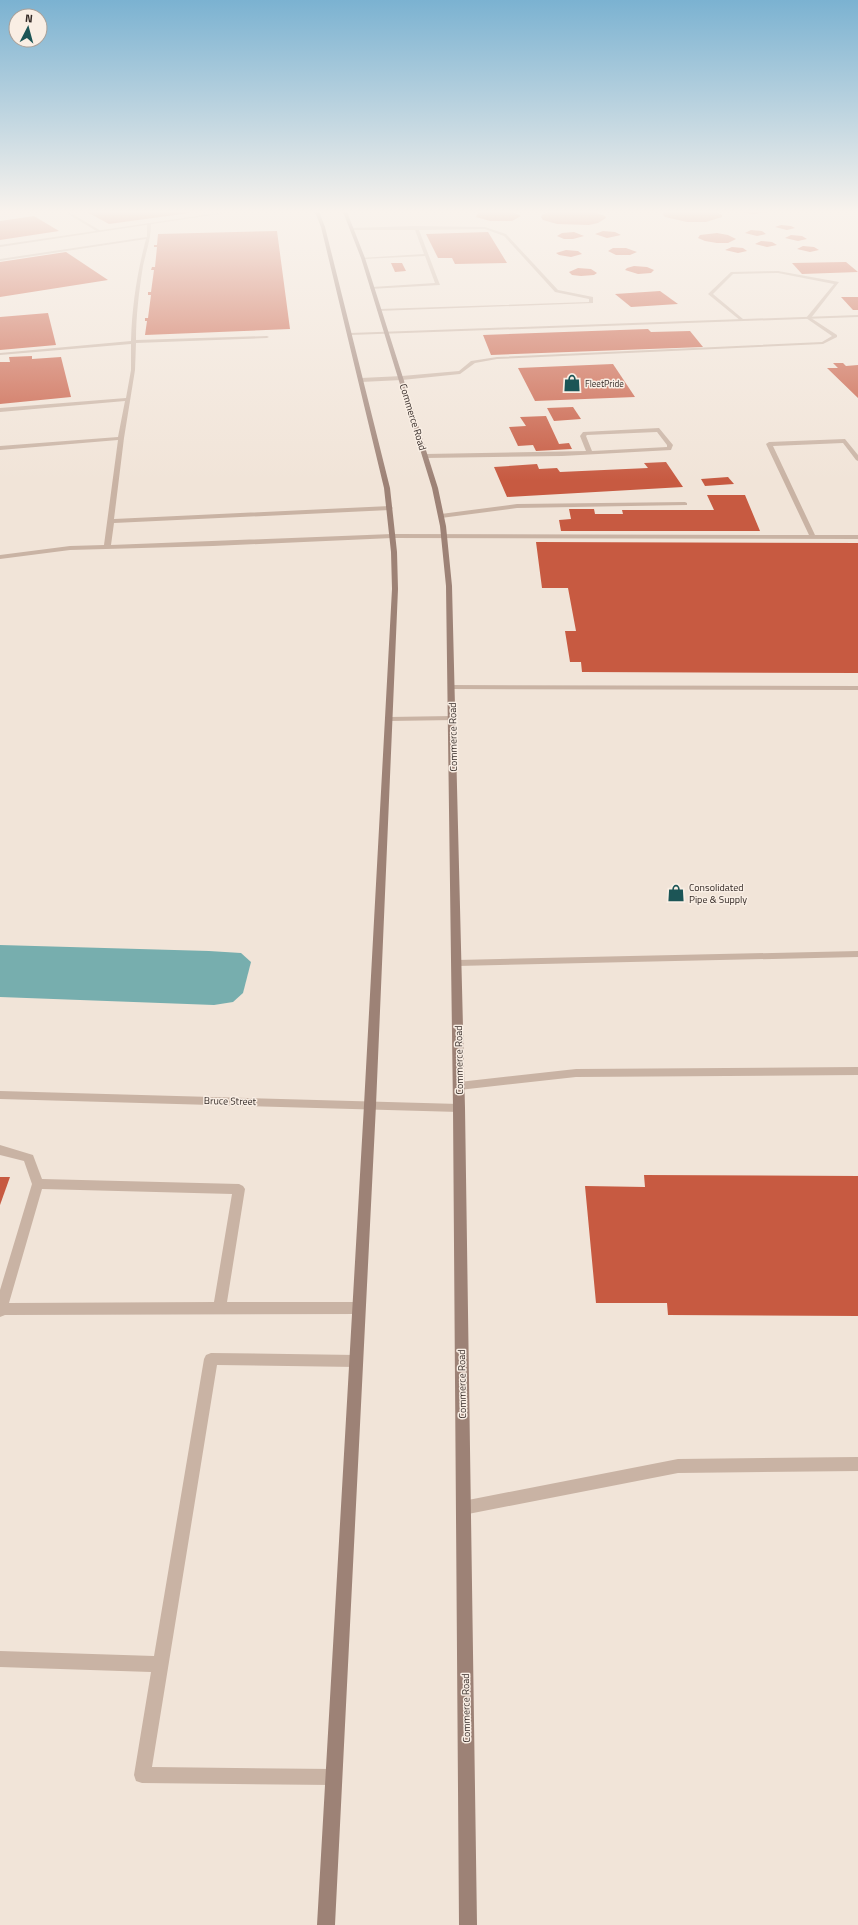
<svg xmlns="http://www.w3.org/2000/svg" width="858" height="1925" viewBox="0 0 858 1925" font-family="'Titillium Web',sans-serif">
  <rect width="100%" height="100%" fill="#f1e4d8"/>
  <polygon fill="#77aeae" points="0,945 209,951 241,953 251,962 243,993 233,1002 214,1005 0,997"/>
  <g fill="#c75a41">
    <polygon points="87,212 189,212 189,213 109,224"/>
    <polygon points="483,212 512,212 521,216 512,221 490,221 476,217 478,213"/>
    <polygon points="549,212 594,212 605,216 606,218 598,223 589,225 557,224 543,220 541,217 542,215"/>
    <polygon points="665,212 716,212 722,215 722,217 706,222 687,222 665,217 663,214"/>
    <polygon points="740,212 770,212 753,214"/>
    <polygon points="34,216 59,231 0,240 0,221"/>
    <polygon points="781,225 791,226 795,228 787,230 775,227"/>
    <polygon points="751,230 762,231 766,234 757,236 745,233"/>
    <polygon points="277,231 290,329 145,335 147,321 145,321 145,318 148,318 151,295 148,295 148,292 151,292 154,270 151,270 152,267 155,267 157,247 154,247 154,245 157,245 158,234"/>
    <polygon points="603,231 615,232 621,235 607,238 595,234"/>
    <polygon points="488,232 507,263 455,264 452,258 438,258 426,234"/>
    <polygon points="574,232 584,236 573,239 564,239 557,236 562,233"/>
    <polygon points="717,233 728,235 736,239 728,243 717,243 705,241 698,238 700,235"/>
    <polygon points="791,235 802,236 807,239 798,241 785,238"/>
    <polygon points="761,241 772,242 777,245 767,247 755,244"/>
    <polygon points="803,246 814,247 819,250 810,252 797,249"/>
    <polygon points="732,247 743,248 747,251 738,253 725,250"/>
    <polygon points="613,248 626,248 637,252 630,255 616,255 608,251"/>
    <polygon points="566,250 578,251 582,254 571,257 559,255 556,253"/>
    <polygon points="66,252 108,280 0,297 0,262"/>
    <polygon points="846,262 858,272 802,274 792,263"/>
    <polygon points="391,263 402,263 406,271 395,272"/>
    <polygon points="634,266 647,267 654,270 651,273 638,274 625,270 627,268"/>
    <polygon points="578,268 591,269 597,273 594,275 581,276 572,275 569,272"/>
    <polygon points="660,291 678,304 631,307 615,294"/>
    <polygon points="841,297 858,297 858,310 853,310"/>
    <polygon points="48,313 56,345 0,350 0,317"/>
    <polygon points="648,329 651,332 690,331 703,347 491,355 483,335"/>
    <polygon points="32,356 32,359 61,357 71,397 0,404 0,362 10,362 9,357"/>
    <polygon points="833,363 843,363 846,366 858,365 858,398 827,368 838,368"/>
    <polygon points="613,364 635,397 535,401 518,368"/>
    <polygon points="573,407 581,419 554,421 547,408"/>
    <polygon points="546,416 559,444 569,443 572,449 536,451 533,445 518,446 509,427 526,426 520,417"/>
    <polygon points="666,462 683,487 507,497 494,467 537,464 539,469 557,468 560,472 648,468 644,463"/>
    <polygon points="728,477 734,484 705,486 701,479"/>
    <polygon points="707,495 745,495 760,531 561,531 559,520 571,519 569,509 594,509 595,514 623,514 622,510 714,510"/>
    <polygon points="536,542 858,543 858,673 582,672 581,662 570,662 565,631 576,631 568,588 542,588"/>
    <polygon points="644,1175 858,1176 858,1316 668,1315 667,1303 596,1303 585,1186 645,1187"/>
    <polygon points="0,1177 10,1177 0,1205"/>
  </g>
  <g fill="none" stroke-linecap="round" stroke-linejoin="round">
    <g fill="#c9b3a4" fill-rule="evenodd">
      <polygon points="65,212 69,212 101,231 98,232"/>
      <path d="M149,223l2,1c0,15 -5,28 -8,42 -4,25 -7,50 -7,74l131,-4 2,1 -2,1 -131,5 -1,27 -11,68 -10,81 276,-13 3,2 -3,2 -276,13 -3,22 281,-11 417,1 -43,-91 3,-2 76,-3 13,16v6l-2,-1 -13,-17 -70,3 42,89h43v4l-466,-1 -179,8 -143,4 -70,9v-4l70,-9 34,-1 14,-105 -118,10v-4l118,-9 7,-36 -125,11v-4l126,-10 5,-28v-26l-131,11v-2l131,-12c1,-35 6,-68 15,-102l-146,22v-2l147,-22v-13z"/>
      <polygon points="415,226 485,227 506,234 558,290 593,297 593,303 377,311 379,309 589,302 589,299 555,292 504,236 485,229 419,230 440,285 370,289 372,287 435,283 425,256 363,259 361,258 424,254 415,230 352,230 351,228"/>
      <polygon points="778,271 839,282 811,318 837,335 837,337 823,344 497,359 475,363 460,374 402,380 361,382 358,380 361,378 402,376 459,371 471,361 497,357 822,342 832,336 806,318 834,284 778,273 733,274 713,294 743,319 741,321 708,294 731,272"/>
      <path d="M659,428l14,17 -2,5 -109,6 -137,2 -3,-2 3,-2 161,-3 -6,-15 3,-4zM657,432l10,13v2l-75,4 -6,-15 1,-1z"/>
      <polygon points="685,502 687,503 687,505 517,508 441,518 438,516 441,514 517,504"/>
      <polygon points="449,685 858,686 858,690 452,689 449,689"/>
      <polygon points="452,716 455,716 455,720 389,721 385,719 389,717"/>
      <polygon points="858,951 858,957 457,966 452,963 457,960"/>
      <polygon points="858,1067 858,1075 576,1077 459,1090 455,1089 453,1086 455,1083 459,1082 576,1069"/>
      <path d="M0,1145l33,10 9,24 197,5 4,2 2,3 -18,113h132l5,2 1,4 -1,4 -5,2 -354,1 -5,2v-27l32,-106 -8,-23 -24,-6zM42,1189l190,5 -18,108 -205,1z"/>
      <polygon points="211,1353 356,1355 361,1357 363,1361 361,1365 356,1367 217,1365 152,1767 333,1769 339,1771 341,1777 339,1783 333,1785 142,1783 136,1781 134,1775 151,1672 0,1667 0,1651 154,1656 204,1359 206,1355"/>
      <polygon points="858,1457 858,1471 678,1473 463,1515 458,1513 456,1508 458,1503 463,1501 678,1459"/>
    </g>
    <g fill="#c9b3a4" fill-rule="evenodd">
      <polygon points="224,212 232,212 0,247 0,245"/>
      <polygon points="858,315 858,317 350,335 348,334 350,333"/>
      <polygon points="0,1091 459,1104 463,1105 465,1108 463,1111 459,1112 0,1099"/>
    </g>
    <g fill="#9d8276" fill-rule="evenodd">
      <polygon points="315,212 319,212 325,227 390,488 397,552 398,589 376,1105 335,1925 317,1925 364,1105 392,589 391,552 384,488 321,227"/>
      <polygon points="343,212 347,212 365,258 438,488 446,526 452,586 465,1108 477,1925 459,1925 453,1108 446,586 440,526 432,488 361,258"/>
    </g>
  </g>
  <linearGradient id="sky" x2="0" y2="1"><stop stop-color="#7bb2d1"/><stop offset="0.44" stop-color="#f9f3ed"/><stop offset="1" stop-color="#f9f3ed" stop-opacity="0"/></linearGradient>
  <rect width="858" height="481" fill="url(#sky)"/>
  <defs>
    <g id="shop-bare" transform="scale(1.38)"><path d="M-5-2.5h2.3a2.7 3.5 0 0 1 5.4 0H5L5.5 6h-11ZM-1.5-2.5h3a1.5 2.3 0 0 0-3 0Z" fill="#1c5556" stroke="#f9eee4" stroke-width="2.5" paint-order="stroke"/></g>
  </defs>
  <g fill-rule="evenodd">
    <use href="#shop-bare" x="572" y="383"/>
    <use href="#shop-bare" x="676" y="893"/>
  </g>
  <g text-anchor="middle" dominant-baseline="central" stroke-width="3" stroke-linejoin="round" paint-order="stroke">
    <g font-size="9" fill="#342a26" stroke="#f9eee4" text-anchor="start">
      <text x="585" y="383">FleetPride</text>
    </g>
    <g font-size="10" fill="#342a26" stroke="#f9eee4">
      <text transform="translate(413 417) rotate(73)">Commerce Road</text>
      <text transform="translate(453 737) rotate(-91)">Commerce Road</text>
      <text transform="translate(459 1060) rotate(-91)">Commerce Road</text>
      <text transform="translate(230 1101) rotate(1)">Bruce Street</text>
      <text transform="translate(462 1384) rotate(-91)">Commerce Road</text>
      <text transform="translate(466 1708) rotate(-91)">Commerce Road</text>
    </g>
    <g font-size="10" fill="#342a26" stroke="#f9eee4" text-anchor="start">
      <text x="689" y="887">Consolidated<tspan x="689" dy="12">Pipe &amp; Supply</tspan></text>
    </g>
  </g>
  <g transform="translate(28 28) rotate(6)"><circle r="19" fill="#f9eee4" stroke="#aaa098"/>
  <path d="M0-3L7 15L0 10L-7 15Z" fill="#1c5556"/>
  <text y="-6" font-size="11" font-weight="bold" text-anchor="middle" fill="#342a26">N</text>
  </g>
</svg>
